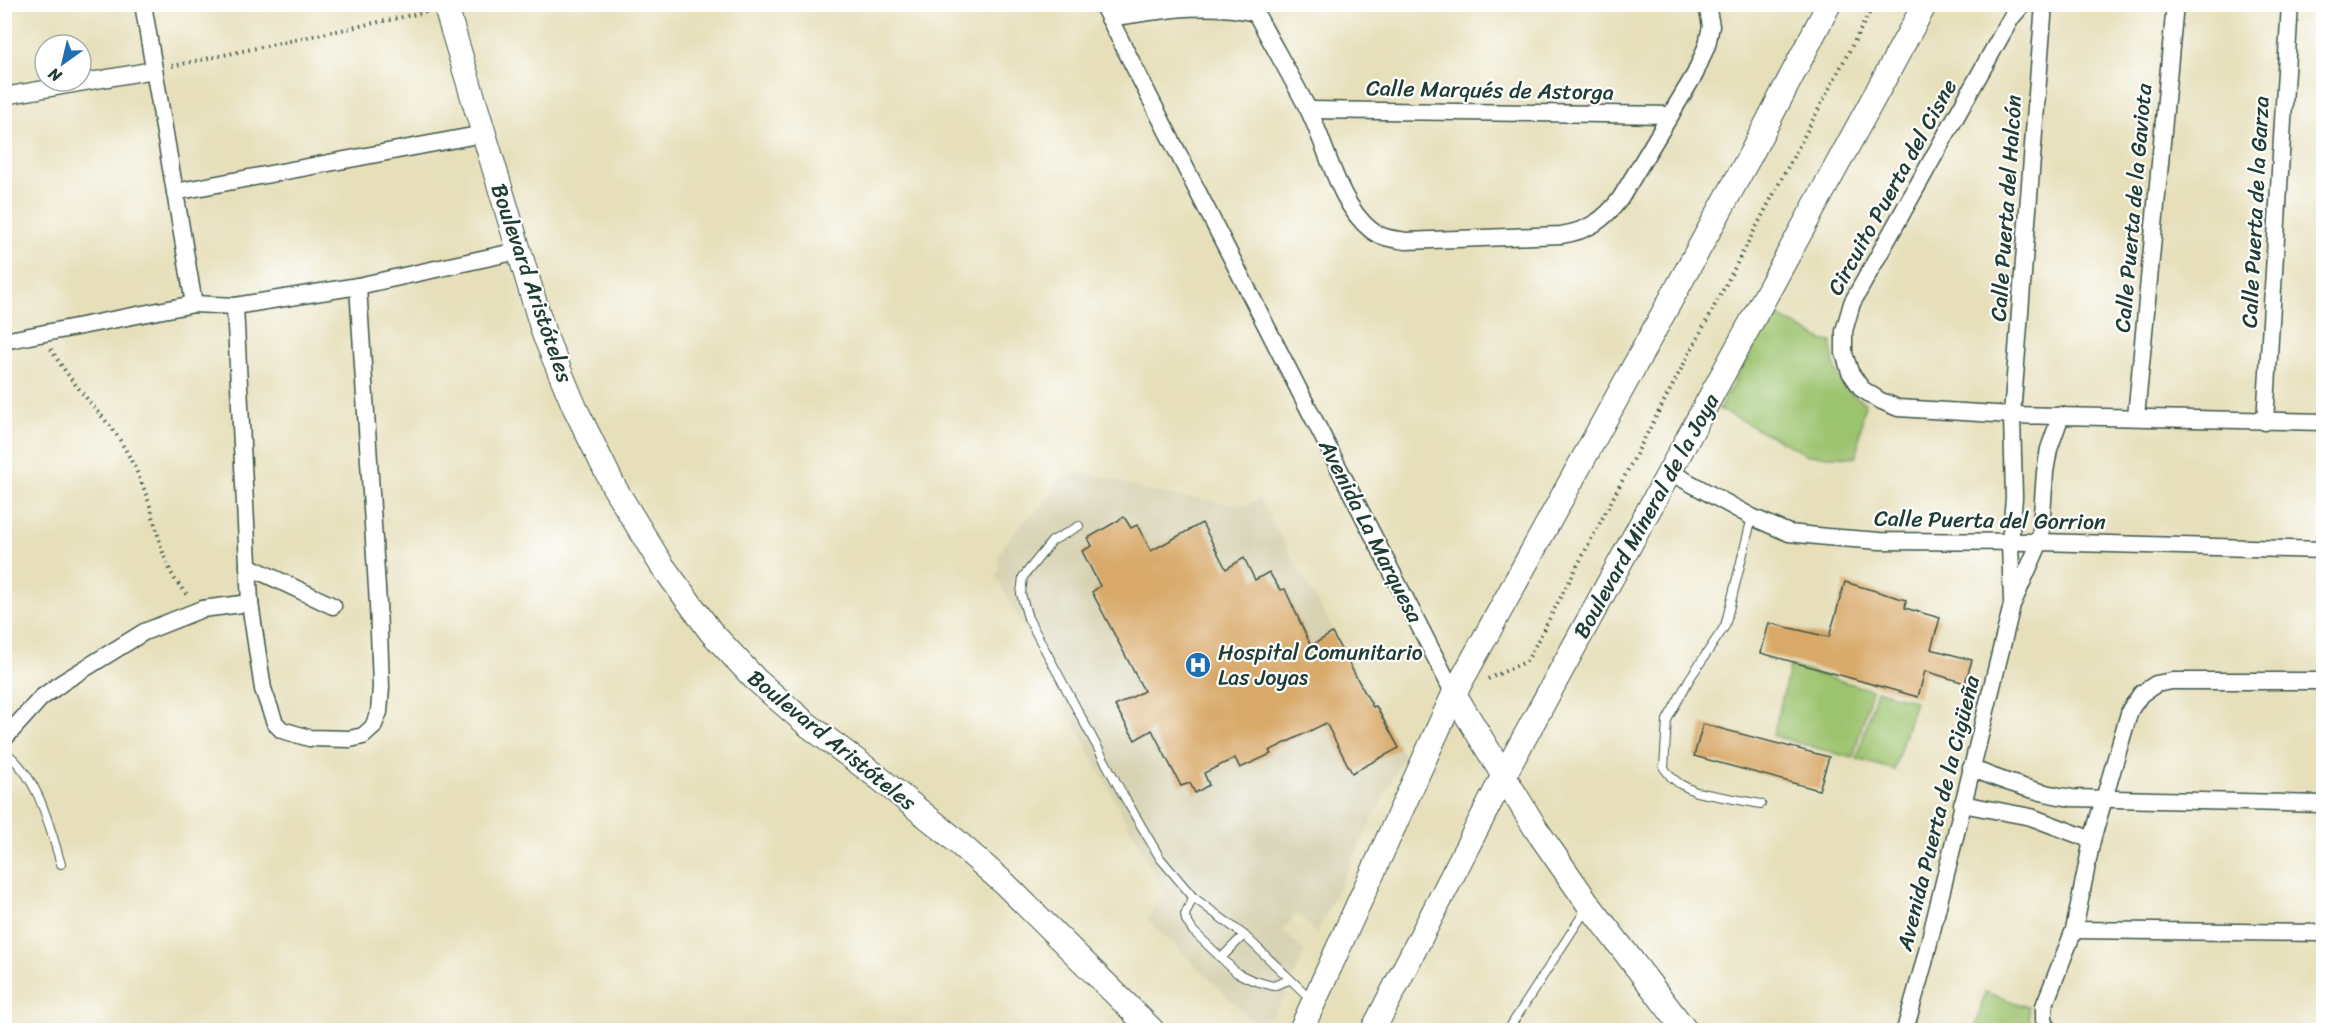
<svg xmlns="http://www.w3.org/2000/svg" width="2328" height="1035" viewBox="0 0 2328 1035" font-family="Sriracha,sans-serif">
  <rect width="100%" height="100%" fill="#fff"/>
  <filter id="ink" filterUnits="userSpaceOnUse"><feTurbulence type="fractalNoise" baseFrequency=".0167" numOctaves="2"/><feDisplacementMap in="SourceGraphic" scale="12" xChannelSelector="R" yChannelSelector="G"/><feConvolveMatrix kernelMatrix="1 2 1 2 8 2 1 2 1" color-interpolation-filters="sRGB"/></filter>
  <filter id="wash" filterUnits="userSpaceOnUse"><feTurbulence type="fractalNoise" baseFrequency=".008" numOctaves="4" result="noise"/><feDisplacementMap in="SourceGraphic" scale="24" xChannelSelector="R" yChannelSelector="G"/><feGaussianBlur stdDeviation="1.35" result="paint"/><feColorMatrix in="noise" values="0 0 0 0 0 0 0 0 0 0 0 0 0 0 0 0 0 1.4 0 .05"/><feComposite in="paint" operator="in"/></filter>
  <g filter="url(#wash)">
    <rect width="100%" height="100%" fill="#e6dfba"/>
    <polygon fill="#d7d2b2" points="1083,473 1116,480 1145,491 1247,506 1259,498 1404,756 1316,934 1297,913 1282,931 1305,951 1286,995 1275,1012 1258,1026 1147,919 1164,892 995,574 999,569 998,555 1019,525 1044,505 1062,477"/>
    <g fill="#9cc36e" stroke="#5e8051" stroke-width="1.5">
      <path d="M1773,313l49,27 10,2c-1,27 10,48 33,61l-9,54 -48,-2 -89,-46z"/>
      <polygon points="1790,666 1872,690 1853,758 1773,736"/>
      <polygon points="1877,690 1915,701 1894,770 1857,759"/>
      <polygon points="1985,992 2028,1007 2030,1025 2033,1030 1975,1030"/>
    </g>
    <g id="blocks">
      <g fill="#d8a969">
        <polygon points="1124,517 1131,528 1137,525 1151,551 1202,523 1226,569 1244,558 1255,580 1269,572 1280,590 1285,589 1311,646 1332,633 1373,707 1376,706 1399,748 1352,773 1326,723 1269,751 1271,754 1240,768 1235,758 1204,773 1209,785 1195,793 1190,783 1181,786 1152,730 1135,740 1115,706 1144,691 1092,592 1100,586 1082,551 1092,546 1088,538"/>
        <polygon points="1845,582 1906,600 1905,608 1940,618 1931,649 1972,660 1965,683 1925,671 1918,697 1761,653 1769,623 1829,637"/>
        <polygon points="1703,724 1829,757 1819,790 1694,756"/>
      </g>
    </g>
  </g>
  <g filter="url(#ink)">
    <use href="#blocks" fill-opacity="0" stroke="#3d5548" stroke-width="1.5"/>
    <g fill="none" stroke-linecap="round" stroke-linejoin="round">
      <g stroke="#3d5548" stroke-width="10">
        <g id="lane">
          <polyline points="1752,517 1725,626 1690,678 1667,720 1664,768 1671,777 1680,784 1696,792 1761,804"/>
          <polyline points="1079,526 1052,541 1023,577 1021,594 1028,618 1122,793 1160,858 1193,897 1244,935 1312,1000"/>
          <path d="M4,751c35,26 45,74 57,113"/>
          <polyline points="1193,897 1185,915 1186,920 1193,931 1237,973 1252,980 1273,986 1289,980"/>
          <polyline points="1221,958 1244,935"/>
          <polyline points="1508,1030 1587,908"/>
        </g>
      </g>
      <g stroke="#3d5548" stroke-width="19">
        <g id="street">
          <polyline points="143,4 194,304"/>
          <polyline points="1102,4 1454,694"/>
          <path d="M1251,4c18,35 39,70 57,105 19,37 30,95 63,121 10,8 23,9 35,11l155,-6c27,-4 43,-15 59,-36l75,-125 12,-29 4,-19 -3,-16 -3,-6"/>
          <polyline points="2023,4 2011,18 1852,303 1844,331 1844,353 1850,372 1862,389 1879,400 1898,408 2012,415 2324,422"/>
          <path d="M1109,18c49,-7 97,-17 146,-5"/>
          <polyline points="4,96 154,70"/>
          <polyline points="1309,110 1671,115"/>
          <polyline points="175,192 483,134"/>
          <polyline points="235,306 250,603 263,689 275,723 282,730 309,738 350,739 363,736 373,727 379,712 381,687 378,604 358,286"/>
          <polyline points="4,341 194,304 235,306 358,286 518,251"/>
          <polyline points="2136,417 2175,4"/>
          <polyline points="2265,422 2290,4"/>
          <polyline points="1670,472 1752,517 1789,533 1827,537 1880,541 2040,542 2324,550"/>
          <polyline points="248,566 333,606"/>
          <polyline points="2012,601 2010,543 2014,498 2012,415 2044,4"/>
          <polyline points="4,739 41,698 63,682 144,632 202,609 250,603"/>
          <path d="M1971,768c33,14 65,25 101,30l252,6"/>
          <polyline points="1962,804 2031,817 2092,840"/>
          <polyline points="2074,930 2324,933"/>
          <polyline points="1905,1030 1924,963 2012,605 2040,542 2045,472 2049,449 2061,415"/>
          <polyline points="2049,1030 2044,1020 2044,1006 2074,930 2092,840 2130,710 2141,694 2156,684 2172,681 2324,681"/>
        </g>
      </g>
      <g stroke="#3d5548" stroke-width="26">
        <g id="secondary">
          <polyline points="445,4 544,334 575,408 614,487 661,564 711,632 755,679 808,725 874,774 947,833 1005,884 1152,1030"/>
          <polyline points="1454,694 1536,829 1589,905 1685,1030"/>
          <polyline points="1301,1030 1454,694 1752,152 1829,4"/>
          <polyline points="1373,1030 1504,775 1925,4"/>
        </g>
      </g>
      <g stroke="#3d5548" stroke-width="4" stroke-dasharray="1.5 4.5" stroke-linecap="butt">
        <polyline points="172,66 426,12"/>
        <path d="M51,349c17,29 38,52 59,77 17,21 35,61 42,87 9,30 12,60 37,83"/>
        <polyline points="1488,679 1527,661 1874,4"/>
      </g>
      <use href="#lane" stroke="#fff" stroke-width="8"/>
      <use href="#street" stroke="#fff" stroke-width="16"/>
      <use href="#secondary" stroke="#fff" stroke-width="24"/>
    </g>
  </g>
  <defs>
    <g id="hospital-disc" transform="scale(1.35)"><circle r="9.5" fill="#1f6fb2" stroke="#fff"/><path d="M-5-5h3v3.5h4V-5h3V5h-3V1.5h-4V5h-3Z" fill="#fff"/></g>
  </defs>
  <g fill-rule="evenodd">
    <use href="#hospital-disc" x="1198" y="665"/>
  </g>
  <g text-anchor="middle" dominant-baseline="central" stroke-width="4.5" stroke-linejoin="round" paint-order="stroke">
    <g font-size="22" fill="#1f3d34" stroke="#fff">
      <text transform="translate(1490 90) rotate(1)">Calle Marqués de Astorga</text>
      <text transform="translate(1892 187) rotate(-61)">Circuito Puerta del Cisne</text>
      <text transform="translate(2006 208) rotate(-86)">Calle Puerta del Halcón</text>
      <text transform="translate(2133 208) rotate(-85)">Calle Puerta de la Gaviota</text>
      <text transform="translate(2255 212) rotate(-87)">Calle Puerta de la Garza</text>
      <text transform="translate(532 283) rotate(71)">Boulevard Aristóteles</text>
      <text transform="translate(1646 516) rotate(-61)">Boulevard Mineral de la Joya</text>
      <text transform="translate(1990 520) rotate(1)">Calle Puerta del Gorrion</text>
      <text transform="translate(1371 531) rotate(63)">Avenida La Marquesa</text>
      <text transform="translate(832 740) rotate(39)">Boulevard Aristóteles</text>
      <text transform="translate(1938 813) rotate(-76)">Avenida Puerta de la Cigüeña</text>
    </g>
    <g font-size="22" fill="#1f3d34" stroke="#fff" text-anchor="start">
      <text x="1218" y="652">Hospital Comunitario<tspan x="1218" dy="25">Las Joyas</tspan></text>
    </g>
  </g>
  <rect width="2328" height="1035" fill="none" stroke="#fff" stroke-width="24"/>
  <g transform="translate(63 63) rotate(214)"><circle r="28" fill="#ffffff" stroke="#a5b1ae" stroke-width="1.5"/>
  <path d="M0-4.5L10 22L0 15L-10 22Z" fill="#1f6fb2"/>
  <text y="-9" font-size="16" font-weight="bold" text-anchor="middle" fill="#1f3d34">N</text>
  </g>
</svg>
